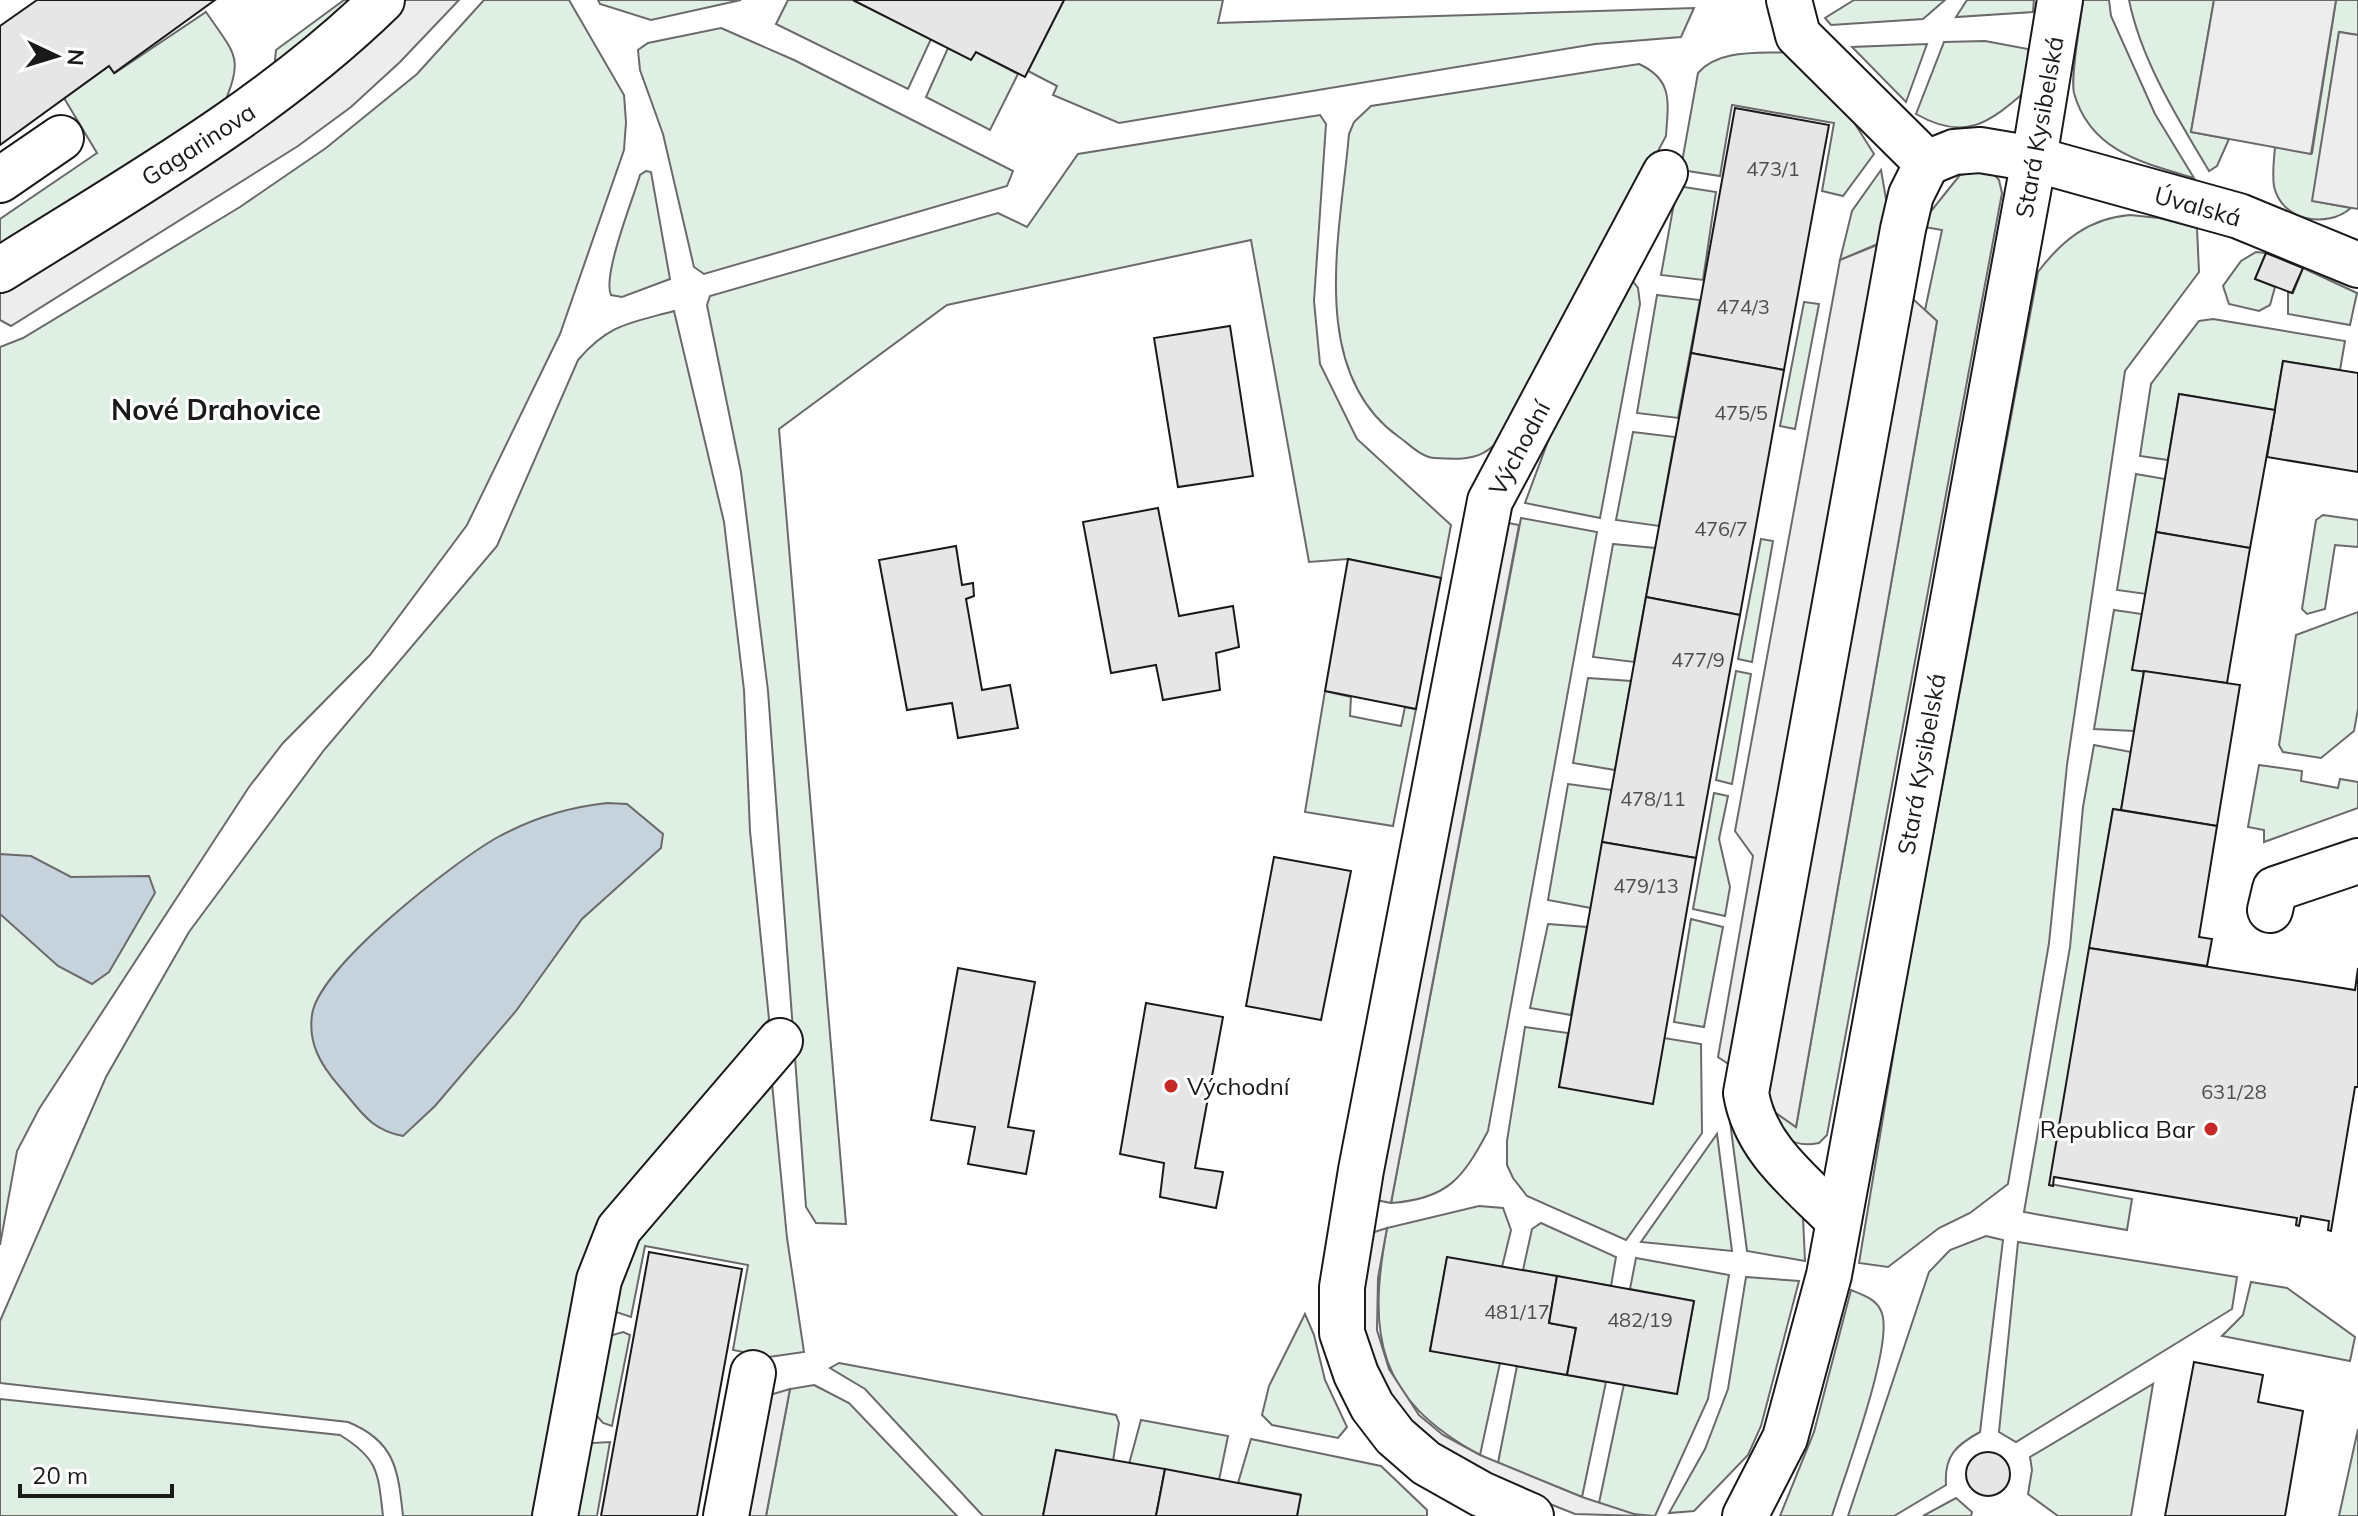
<svg xmlns="http://www.w3.org/2000/svg" width="2358" height="1516" viewBox="0 0 2358 1516" font-family="Mulish,sans-serif">
  <rect width="100%" height="100%" fill="#fff"/>
  <g fill="#e0efe3" stroke="#6a6a6a" stroke-width="2">
    <polygon points="344,0 359,0 283,65 275,60 276,50"/>
    <polygon points="484,0 569,0 624,95 626,122 624,150 560,334 467,525 370,655 283,743 249,787 39,1109 17,1151 0,1245 0,347 23,338 240,207 326,148 417,74"/>
    <polygon points="598,0 741,0 651,20 600,4"/>
    <polygon points="788,0 853,0 931,39 908,89 776,24"/>
    <polygon points="1064,0 1223,0 1218,23 1694,8 1681,37 1595,44 1119,123 1053,95 1057,86 1028,71"/>
    <polygon points="1854,0 1945,0 1923,19 1831,25 1825,18"/>
    <polygon points="1967,0 2034,0 2033,12 1956,17"/>
    <path d="M2083,0h26l2,16 44,98 39,64c-51,-15 -104,-27 -120,-85 -4,-17 7,-73 9,-93z"/>
    <path d="M2129,0h85l-23,132 38,7 -12,27 -8,5c-31,-52 -68,-111 -80,-171z"/>
    <path d="M2336,0h22v35l-19,-3 -26,169 38,7c-24,21 -70,13 -77,-22 -2,-12 0,-26 1,-39l37,6z"/>
    <path d="M206,12c31,45 38,45 16,97l-222,137v-27l97,-66 -33,-55 45,-32 6,7z"/>
    <polygon points="721,28 794,60 1013,171 1007,186 704,274 694,267 663,134 640,70 638,50 648,43"/>
    <path d="M1985,41l43,8 -1,41c-38,33 -62,52 -111,24l28,-72z"/>
    <polygon points="1927,44 1906,102 1852,47"/>
    <polygon points="948,48 971,59 976,52 1018,74 990,130 926,97"/>
    <path d="M1790,52l60,64 24,38 -31,42 -21,-5 12,-68 -102,-18 -12,71 -32,-5 -6,-9 16,-89c21,-25 63,-19 92,-21z"/>
    <path d="M1639,64c35,16 29,39 27,72l-150,284c-28,36 -36,41 -81,38 -13,0 -26,-14 -36,-21 -93,-66 -58,-207 -50,-303l5,-12 17,-16z"/>
    <polygon points="1320,115 1326,124 1314,301 1320,364 1357,439 1451,525 1441,578 1348,559 1309,562 1251,240 947,305 779,429 846,1224 816,1223 806,1207 768,691 741,472 707,305 710,296 998,213 1027,227 1078,154"/>
    <polygon points="1881,170 1889,216 1887,240 1840,260 1852,211"/>
    <path d="M646,171l5,1 19,107 -48,18 -11,-2c-9,-19 22,-96 29,-120z"/>
    <path d="M1975,172h17l7,8 3,13 -175,942 -8,8c-35,7 -43,-16 -60,-42l37,26 141,-806 -12,-11 17,-80 -23,-4 41,-51z"/>
    <polygon points="1684,187 1716,192 1703,280 1661,275 1676,192"/>
    <path d="M2130,215l29,3 38,10 2,44 -74,99 -58,394 -18,178 -41,241 -38,29 -31,15 -51,39 -29,-4 44,-267 135,-724c24,-32 52,-54 92,-57z"/>
    <polygon points="2256,252 2266,253 2255,279 2275,287 2270,305 2259,311 2229,304 2223,286 2241,261"/>
    <polygon points="2303,268 2357,293 2350,325 2288,314 2288,292 2293,293"/>
    <polygon points="1632,280 1638,288 1640,304 1600,518 1525,503 1554,425"/>
    <polygon points="1657,295 1700,300 1678,418 1637,413"/>
    <polygon points="1804,302 1819,304 1795,429 1780,426"/>
    <path d="M674,311l50,211 20,168 6,141 19,188 -36,65 -119,132 -74,300h-137c-5,-47 -8,-75 -55,-94l-348,-39v-62l106,-244 83,-145 135,-182 173,-204 81,-186c31,-36 52,-37 96,-49z"/>
    <polygon points="2213,319 2345,341 2340,370 2283,361 2275,410 2179,394 2168,460 2140,456 2151,384 2199,321"/>
    <polygon points="1633,432 1675,437 1659,526 1616,520"/>
    <polygon points="2136,474 2165,479 2146,594 2117,590"/>
    <polygon points="2323,515 2358,520 2358,547 2335,545 2325,609 2307,614 2302,609 2316,520"/>
    <path d="M1521,518l76,14 -109,599c-25,47 -40,68 -97,72z"/>
    <polygon points="1761,539 1773,541 1752,662 1738,659"/>
    <polygon points="1613,544 1655,548 1634,662 1593,657"/>
    <polygon points="2114,610 2142,614 2144,671 2134,731 2094,729"/>
    <polygon points="2358,612 2358,709 2354,731 2321,758 2283,752 2279,745 2296,635"/>
    <polygon points="1736,671 1751,674 1732,784 1716,780"/>
    <polygon points="1588,678 1631,681 1615,770 1573,763"/>
    <polygon points="1325,691 1351,697 1350,716 1401,726 1405,707 1416,709 1393,826 1305,812"/>
    <polygon points="2094,745 2131,752 2121,810 2113,809 2050,1184 2132,1199 2127,1230 2024,1212 2070,947 2083,807"/>
    <polygon points="2259,765 2302,771 2301,781 2338,788 2340,779 2358,782 2358,808 2264,842 2264,830 2248,827"/>
    <polygon points="1568,784 1612,790 1591,908 1548,900"/>
    <polygon points="1714,793 1728,796 1719,839 1730,887 1725,916 1693,909"/>
    <polygon points="1691,919 1723,927 1704,1027 1674,1022"/>
    <polygon points="1548,924 1587,927 1571,1015 1530,1008"/>
    <polygon points="1525,1027 1568,1033 1559,1087 1664,1038 1701,1044 1702,1133 1626,1240 1527,1196 1513,1178 1507,1165 1507,1141"/>
    <polygon points="772,1083 787,1238 804,1352 769,1357 733,1350 748,1265 645,1246 631,1317 616,1312 610,1303 620,1244"/>
    <polygon points="1727,1099 1803,1217 1805,1261 1747,1251"/>
    <polygon points="1717,1134 1732,1251 1641,1242"/>
    <path d="M1479,1206l24,2 8,22 -9,37 -55,-9 -17,92 70,13 -20,92c-103,-56 -113,-119 -93,-227z"/>
    <polygon points="1541,1223 1616,1257 1611,1286 1523,1270 1532,1229"/>
    <path d="M1986,1236l17,4 -23,192c-24,13 -36,24 -34,53l-52,31h-46l81,-244 21,-22z"/>
    <polygon points="2018,1242 2237,1277 2232,1309 2016,1442 1999,1432"/>
    <polygon points="1636,1258 1729,1275 1708,1399 1655,1516 1621,1513 1599,1503 1624,1384 1677,1393 1694,1301 1630,1289"/>
    <polygon points="1746,1277 1799,1281 1761,1426 1748,1455 1694,1511 1669,1513 1705,1449 1728,1389"/>
    <polygon points="2251,1282 2287,1288 2355,1337 2350,1361 2222,1336 2243,1315"/>
    <path d="M1851,1290c12,5 25,9 30,21 15,29 -38,168 -49,205h-52l34,-84z"/>
    <polygon points="1305,1314 1314,1335 1325,1380 1347,1427 1338,1438 1272,1425 1262,1415 1269,1386"/>
    <polygon points="623,1332 630,1335 612,1426 603,1423 590,1408 609,1336"/>
    <polygon points="839,1363 1116,1415 1119,1423 1113,1461 1056,1450 1043,1516 983,1516 865,1389 830,1368"/>
    <polygon points="1517,1366 1606,1382 1582,1497 1498,1463"/>
    <polygon points="2153,1384 2131,1516 2058,1516 2028,1494 2032,1470 2030,1457"/>
    <polygon points="814,1385 849,1403 957,1516 766,1516 790,1389"/>
    <path d="M0,1399l340,36c39,24 38,38 43,81h-383z"/>
    <polygon points="1141,1420 1228,1436 1219,1480 1129,1464"/>
    <polygon points="2358,1429 2358,1516 2339,1516"/>
    <polygon points="1251,1439 1381,1466 1427,1510 1427,1516 1297,1516 1300,1494 1238,1483"/>
    <polygon points="610,1442 597,1516 571,1516 582,1450 593,1443"/>
    <polygon points="1956,1498 1972,1512 1971,1516 1923,1516"/>
  </g>
  <g fill="#ededed" stroke="#6a6a6a" stroke-width="2">
    <polygon points="402,0 459,0 400,62 351,107 298,146 11,326 0,320 0,281"/>
    <polygon points="2214,0 2336,0 2311,154 2191,132"/>
    <polygon points="2339,32 2358,35 2358,209 2312,201"/>
    <polygon points="1887,241 1736,1069 1718,1057 1753,856 1735,831 1840,260"/>
    <polygon points="1901,288 1937,321 1796,1127 1759,1101"/>
    <polygon points="1498,521 1519,525 1391,1203 1371,1199"/>
    <polygon points="1387,1228 1378,1278 1377,1330 1389,1369 1419,1415 1443,1435 1480,1455 1582,1497 1640,1516 1575,1514 1462,1469 1426,1446 1363,1358 1362,1236"/>
    <polygon points="790,1389 766,1516 734,1516 756,1399"/>
  </g>
  <g fill="#c6d2dc" stroke="#6a6a6a" stroke-width="2">
    <path d="M607,803l20,1 36,30 -2,14 -79,71 -66,92 -81,95 -32,30c-33,-6 -42,-25 -64,-50 -18,-21 -31,-42 -27,-71 6,-48 143,-154 186,-178 33,-18 72,-30 109,-34z"/>
    <polygon points="0,854 31,856 71,877 149,876 155,893 109,972 92,984 58,966 0,914"/>
  </g>
  <g fill="#e6e6e6" stroke="#1a1a1a" stroke-width="2">
    <polygon points="37,0 215,0 114,73 109,66 0,145 0,26"/>
    <polygon points="853,0 1064,0 1025,77 976,52 971,60"/>
    <polygon points="1735,108 1829,125 1784,370 1691,353"/>
    <polygon points="2266,253 2303,268 2292,293 2255,279"/>
    <polygon points="1230,326 1253,476 1178,487 1154,338"/>
    <polygon points="1691,353 1784,370 1740,615 1646,597"/>
    <polygon points="2283,361 2358,373 2358,472 2267,457"/>
    <polygon points="2179,394 2275,410 2250,548 2156,532"/>
    <polygon points="1158,508 1179,616 1233,606 1239,647 1216,653 1220,690 1163,700 1156,665 1111,673 1083,522"/>
    <polygon points="2156,532 2250,548 2227,683 2132,670"/>
    <polygon points="956,546 962,585 973,583 974,596 966,599 982,690 1010,685 1018,728 958,738 952,703 907,710 879,560"/>
    <polygon points="1348,559 1441,578 1416,709 1325,691"/>
    <polygon points="1646,597 1740,615 1696,858 1602,842"/>
    <polygon points="2144,671 2240,685 2217,826 2121,810"/>
    <polygon points="2113,809 2217,826 2199,937 2212,939 2207,966 2089,948"/>
    <polygon points="1602,842 1696,858 1653,1104 1559,1087"/>
    <polygon points="1274,857 1351,871 1321,1020 1246,1006"/>
    <polygon points="2089,948 2355,990 2358,968 2358,1087 2355,1087 2331,1231 2328,1230 2329,1221 2301,1216 2299,1226 2296,1225 2297,1218 2054,1177 2053,1186 2049,1185"/>
    <polygon points="958,968 1035,982 1008,1127 1034,1131 1026,1174 968,1164 975,1127 931,1120"/>
    <polygon points="1146,1003 1223,1017 1195,1168 1223,1172 1216,1208 1160,1197 1164,1163 1120,1154"/>
    <polygon points="649,1252 742,1269 697,1516 601,1516"/>
    <polygon points="1447,1257 1557,1276 1549,1323 1576,1328 1567,1375 1430,1351"/>
    <polygon points="1557,1276 1694,1301 1677,1394 1567,1375 1576,1328 1549,1323"/>
    <polygon points="2194,1362 2263,1375 2258,1402 2303,1411 2285,1516 2165,1516"/>
    <polygon points="1056,1450 1165,1469 1156,1516 1043,1516"/>
    <circle cx="1988" cy="1474" r="22"/>
    <polygon points="1165,1469 1301,1495 1297,1516 1156,1516"/>
  </g>
  <g fill="none" stroke-linecap="round" stroke-linejoin="round">
    <g stroke="#1a1a1a" stroke-width="48">
      <g id="minor">
        <polyline points="1789,0 1798,35 1927,163 1954,152 1980,150 2034,159 2239,216 2358,265"/>
        <polyline points="0,180 61,138"/>
        <path d="M0,270c132,-83 269,-160 382,-270"/>
        <polyline points="2270,910 2275,889 2358,861"/>
        <path d="M1837,1219c-38,-38 -82,-71 -91,-126l157,-864 8,-34 16,-32"/>
        <polyline points="555,1516 599,1280 619,1229 780,1041"/>
        <polyline points="726,1516 753,1373"/>
        <polyline points="1531,1516 1481,1494 1426,1463 1395,1436 1372,1406 1356,1374 1342,1333 1342,1287 1361,1170 1490,501 1665,173"/>
        <polyline points="1745,1516 1785,1438 1829,1275 2034,159 2060,0"/>
      </g>
    </g>
    <use href="#minor" stroke="#fff" stroke-width="44"/>
  </g>
  <g fill="#c62828" stroke="#fff" stroke-width="3">
    <circle cx="1171" cy="1086" r="8"/>
    <circle cx="2211" cy="1129" r="8"/>
  </g>
  <g text-anchor="middle" dominant-baseline="central" stroke-width="6" stroke-linejoin="round" paint-order="stroke">
    <g font-size="20" fill="#4d4d4d">
      <text x="1773" y="168">473/1</text>
      <text x="1743" y="306">474/3</text>
      <text x="1741" y="412">475/5</text>
      <text x="1721" y="528">476/7</text>
      <text x="1698" y="659">477/9</text>
      <text x="1653" y="798">478/11</text>
      <text x="1646" y="885">479/13</text>
      <text x="2234" y="1091">631/28</text>
      <text x="1517" y="1311">481/17</text>
      <text x="1640" y="1319">482/19</text>
    </g>
    <g font-size="24" fill="#1a1a1a" stroke="#fff">
      <text transform="translate(2039 127) rotate(-80)">Stará Kysibelská</text>
      <text transform="translate(198 144) rotate(-33)">Gagarinova</text>
      <text transform="translate(2198 206) rotate(16)">Úvalská</text>
      <text transform="translate(1519 448) rotate(-62)">Východní</text>
      <text transform="translate(1921 764) rotate(-80)">Stará Kysibelská</text>
    </g>
    <g font-size="24" fill="#1a1a1a" stroke="#fff" text-anchor="start">
      <text x="1187" y="1086">Východní</text>
      <text x="2195" y="1129" text-anchor="end">Republica Bar</text>
    </g>
    <g font-size="28" font-weight="bold" fill="#1a1a1a" stroke="#fff">
      <text x="216" y="409">Nové Drahovice</text>
    </g>
  </g>
  <g transform="translate(56 56) rotate(94)" stroke="#ffffff" stroke-width="6" paint-order="stroke">
  <path d="M0-6L14 30L0 20L-14 30Z" fill="#1a1a1a"/>
  <text y="-12" font-size="22" font-weight="bold" text-anchor="middle" fill="#1a1a1a">N</text>
  </g>
  <path d="M20 1484v12h152v-12" fill="none" stroke="#1a1a1a" stroke-width="4"/>
  <text x="32" y="1484" font-size="24" fill="#1a1a1a" stroke="#ffffff" stroke-width="6" paint-order="stroke">20 m</text>
</svg>
